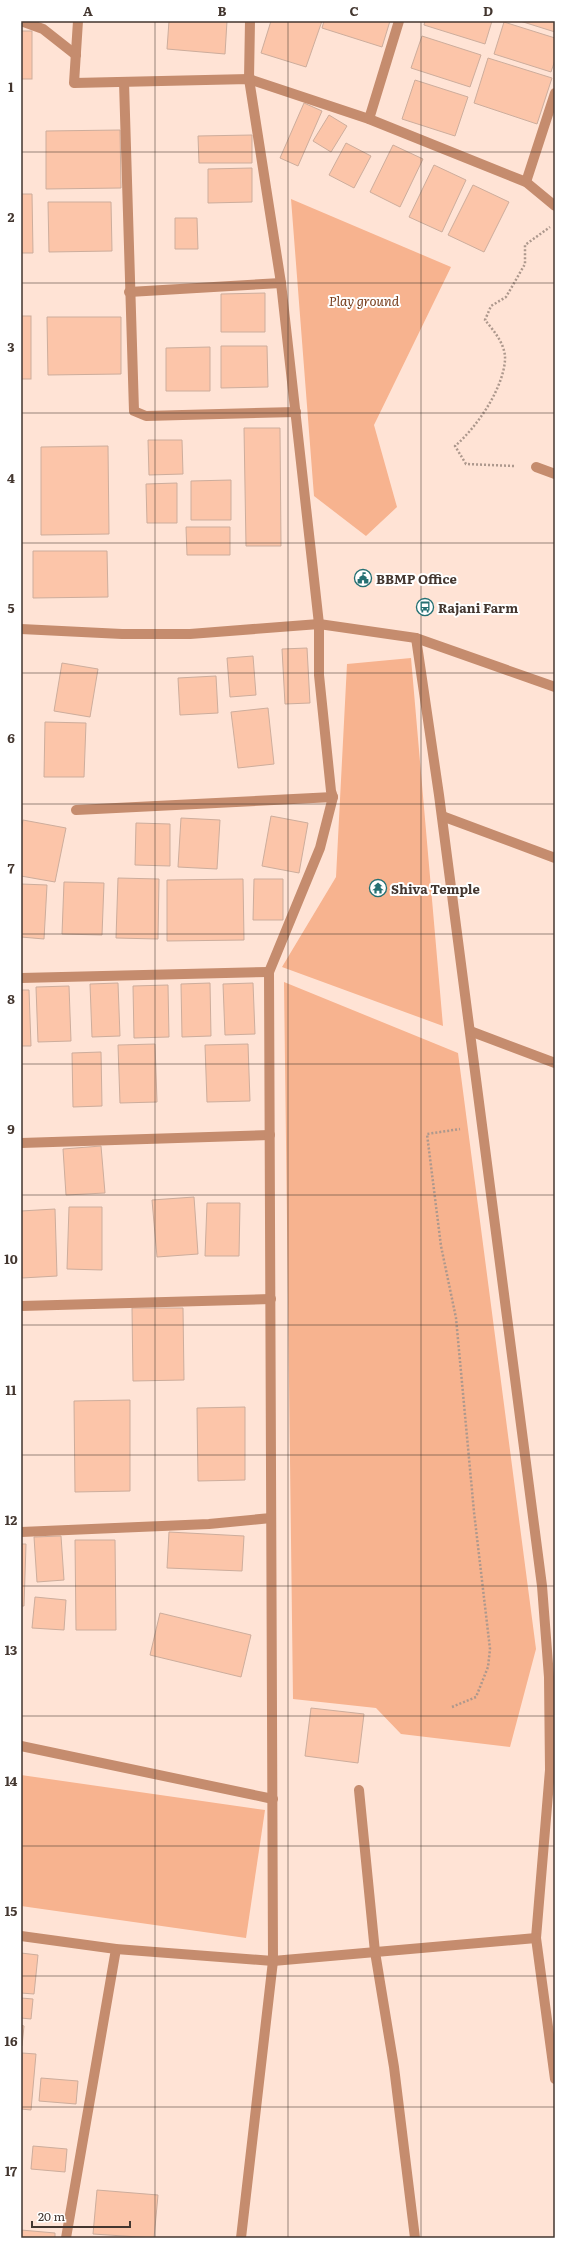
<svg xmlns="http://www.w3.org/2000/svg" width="576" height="2259" viewBox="0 0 576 2259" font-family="Literata,serif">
  <rect width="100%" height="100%" fill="#ffe3d5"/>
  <g fill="#f7b38f">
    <polygon points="291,199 451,267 374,425 397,507 366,536 314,496"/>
    <polygon points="411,658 443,1026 282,967 336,877 347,664"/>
    <polygon points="284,982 458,1053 536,1649 510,1747 401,1734 376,1708 293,1699"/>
    <polygon points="21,1775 265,1810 246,1938 21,1906"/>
  </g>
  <g fill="#fcc5a9" stroke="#cdad9c">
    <polygon points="169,21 227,21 225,54 167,49"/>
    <polygon points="271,21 322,21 306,67 261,53"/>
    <polygon points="324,21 390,21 382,47 322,28"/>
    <polygon points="425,21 492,21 485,44 424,25"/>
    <polygon points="520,21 555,21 555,32"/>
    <polygon points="504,22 555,38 555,60 551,72 494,54"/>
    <rect x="21" y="31" width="11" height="48"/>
    <polygon points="422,36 481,55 470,87 411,68"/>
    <polygon points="488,58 552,78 537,124 474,103"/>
    <polygon points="415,80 468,97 455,136 402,119"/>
    <polygon points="304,103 322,111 298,166 280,158"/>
    <polygon points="329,115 347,126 331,152 313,141"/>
    <polygon points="120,130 121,188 46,189 46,131"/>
    <polygon points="252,135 252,163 199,163 198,136"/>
    <polygon points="346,143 371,156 354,188 329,175"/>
    <polygon points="393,145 423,159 400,207 370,192"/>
    <polygon points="434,165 466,180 442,232 409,217"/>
    <polygon points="252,168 252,202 208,203 208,169"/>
    <polygon points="473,185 509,202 484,252 448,235"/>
    <polygon points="21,194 32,194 33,253 21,253"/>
    <polygon points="48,202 111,202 112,251 49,252"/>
    <polygon points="175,218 197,218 198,249 175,249"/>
    <polygon points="265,293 265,332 221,332 221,294"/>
    <rect x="21" y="316" width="10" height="63"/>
    <polygon points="47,317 121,317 121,374 48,375"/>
    <polygon points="221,346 267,346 268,387 221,388"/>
    <polygon points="210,347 210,391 166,391 166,348"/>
    <polygon points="244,428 280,428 281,546 246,546"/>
    <polygon points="148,440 182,440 183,474 149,475"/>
    <polygon points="108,446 109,534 41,535 41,447"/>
    <polygon points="231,480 231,520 191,520 191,481"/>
    <polygon points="177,483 177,523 147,523 146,484"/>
    <polygon points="186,527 230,527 230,555 187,555"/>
    <polygon points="33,551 107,551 108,597 33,598"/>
    <polygon points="307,648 310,703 285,704 282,649"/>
    <polygon points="253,656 256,695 230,697 227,658"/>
    <polygon points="62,663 98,669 90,717 54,711"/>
    <polygon points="216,676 218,713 180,715 178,678"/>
    <polygon points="268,708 274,764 238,768 231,712"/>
    <polygon points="45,722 86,723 84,777 44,777"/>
    <polygon points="271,816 308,823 299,873 262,866"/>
    <polygon points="181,818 220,820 217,869 178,867"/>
    <polygon points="23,820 66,828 55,882 21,876 21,832"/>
    <polygon points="136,823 170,824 170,866 135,865"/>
    <polygon points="118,878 159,879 158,939 116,938"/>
    <polygon points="243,879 244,940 167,941 167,880"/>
    <polygon points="254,879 283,879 283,920 253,920"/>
    <polygon points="64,882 104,883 102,935 62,934"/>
    <polygon points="21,884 47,885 44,939 21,937"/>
    <polygon points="118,983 120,1036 92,1037 90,984"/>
    <polygon points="210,983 211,1036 182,1037 181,984"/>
    <polygon points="253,983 255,1034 225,1035 223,984"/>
    <polygon points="168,985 169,1037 134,1038 133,986"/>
    <polygon points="69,986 71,1041 38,1042 36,987"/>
    <polygon points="21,990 29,990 31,1046 21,1046"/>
    <polygon points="155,1044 157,1102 120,1103 118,1045"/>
    <polygon points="248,1044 250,1101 207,1102 205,1045"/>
    <polygon points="101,1052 102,1106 73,1107 72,1053"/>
    <polygon points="101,1146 105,1193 66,1195 63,1149"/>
    <polygon points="194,1197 198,1254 157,1257 152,1200"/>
    <polygon points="207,1203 240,1203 239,1256 205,1256"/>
    <polygon points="69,1207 102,1207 102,1270 67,1269"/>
    <polygon points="55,1209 57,1276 22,1278 21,1211"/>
    <polygon points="132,1308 183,1308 184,1380 133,1381"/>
    <polygon points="130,1400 130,1491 75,1492 74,1401"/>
    <polygon points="245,1407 245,1480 198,1481 197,1408"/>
    <polygon points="169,1532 244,1536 242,1571 167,1568"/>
    <polygon points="61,1536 64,1580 37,1582 34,1537"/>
    <polygon points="75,1540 115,1540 116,1630 76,1630"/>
    <polygon points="21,1544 26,1544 24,1606 21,1606"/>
    <polygon points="35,1597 66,1600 64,1630 32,1628"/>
    <polygon points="160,1613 251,1635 241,1677 150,1655"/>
    <polygon points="311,1708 364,1714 358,1763 305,1756"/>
    <polygon points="21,1953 38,1955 34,1994 21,1993"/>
    <polygon points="21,1998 33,1999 31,2019 21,2018"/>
    <polygon points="21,2025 24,2026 22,2046 21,2046"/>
    <polygon points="22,2053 36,2054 31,2110 21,2109"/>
    <polygon points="41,2078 78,2081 76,2104 39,2101"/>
    <polygon points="33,2146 67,2149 65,2172 31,2169"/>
    <polygon points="97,2190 158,2195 154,2238 93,2234"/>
    <polygon points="21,2230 55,2233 55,2238 21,2238"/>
  </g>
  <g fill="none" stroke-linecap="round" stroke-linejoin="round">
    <g stroke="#ad988d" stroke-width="2.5" stroke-dasharray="2 2" stroke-linecap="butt">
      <path d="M514,466l-48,-2 -11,-18c22,-19 48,-57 50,-86 1,-15 -11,-29 -20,-40l6,-14 15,-9 19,-33v-19l25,-18"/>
      <polyline points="452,1707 476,1697 488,1667 490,1649 474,1512 456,1318 441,1246 427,1134 460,1129"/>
    </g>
    <g stroke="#c58c6e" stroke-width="10">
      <polyline points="21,21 43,29 76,55"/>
      <polyline points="78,21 74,83 249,79 369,119 526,182 555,206"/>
      <polyline points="124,82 134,411 146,416 296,412"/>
      <polyline points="369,119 399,21"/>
      <polyline points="526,182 555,93"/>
      <polyline points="129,292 281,283"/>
      <polyline points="536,467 555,474"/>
      <polyline points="21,629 122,634 190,634 319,624 416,638 555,687"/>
      <polyline points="416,638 439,795 542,1586 549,1677 550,1770 536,1938 555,2079"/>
      <polyline points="76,810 333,797"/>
      <polyline points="442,816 555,858"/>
      <polyline points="21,978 269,972"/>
      <polyline points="470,1031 555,1063"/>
      <polyline points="21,1143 270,1135"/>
      <polyline points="21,1306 271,1299"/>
      <polyline points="21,1532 209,1524 271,1518"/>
      <polyline points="21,1746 273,1799"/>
      <polyline points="359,1790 375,1952 394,2067 415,2238"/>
      <polyline points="21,1936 116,1949 273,1961 536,1938"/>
      <polyline points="66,2238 116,1949"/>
      <polyline points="241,2238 273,1961 269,972 320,848 333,797 331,791 319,675 319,624 281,283 249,79 250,21"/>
    </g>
  </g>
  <path fill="none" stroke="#43362f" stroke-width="1" stroke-opacity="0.55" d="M155,21v2217M288,21v2217M421,21v2217M21,152h534M21,283h534M21,413h534M21,543h534M21,673h534M21,804h534M21,934h534M21,1064h534M21,1195h534M21,1325h534M21,1455h534M21,1586h534M21,1716h534M21,1846h534M21,1976h534M21,2107h534"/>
  <defs>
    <g id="civic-ring" transform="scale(0.9)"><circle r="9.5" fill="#fff" stroke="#257073" stroke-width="1.5"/><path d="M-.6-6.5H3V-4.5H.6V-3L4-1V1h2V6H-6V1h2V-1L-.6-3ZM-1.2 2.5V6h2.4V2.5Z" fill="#257073"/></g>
    <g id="bus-ring" transform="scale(0.9)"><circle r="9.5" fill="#fff" stroke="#257073" stroke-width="1.5"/><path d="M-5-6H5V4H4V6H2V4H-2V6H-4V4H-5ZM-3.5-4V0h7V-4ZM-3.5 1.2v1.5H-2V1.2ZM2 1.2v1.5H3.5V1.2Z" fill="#257073"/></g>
    <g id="temple-ring" transform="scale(0.9)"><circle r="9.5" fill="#fff" stroke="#257073" stroke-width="1.5"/><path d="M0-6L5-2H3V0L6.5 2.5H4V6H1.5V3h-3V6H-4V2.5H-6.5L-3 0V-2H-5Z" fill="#257073"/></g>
  </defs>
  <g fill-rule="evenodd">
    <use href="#civic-ring" x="363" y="578"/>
    <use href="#bus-ring" x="425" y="607"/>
    <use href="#temple-ring" x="378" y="888"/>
  </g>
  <g text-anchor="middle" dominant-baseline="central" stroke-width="4" stroke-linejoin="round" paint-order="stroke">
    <g font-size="13" font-style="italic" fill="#783f1e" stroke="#fff">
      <text x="364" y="300">Play ground</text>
    </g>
    <g font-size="13" font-weight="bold" fill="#43362f" stroke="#fff" text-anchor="start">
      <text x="376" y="578">BBMP Office</text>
      <text x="438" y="607">Rajani Farm</text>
      <text x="391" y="888">Shiva Temple</text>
    </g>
  </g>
  <rect width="576" height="2259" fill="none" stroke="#ffffff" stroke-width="44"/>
  <path d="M32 2221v6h98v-6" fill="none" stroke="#43362f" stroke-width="2"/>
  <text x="38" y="2221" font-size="12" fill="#43362f" stroke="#ffffff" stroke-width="3" paint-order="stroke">20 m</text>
  <rect x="22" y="22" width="532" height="2215" fill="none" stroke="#43362f" stroke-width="1.5"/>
  <g font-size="13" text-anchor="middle" font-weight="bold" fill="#43362f">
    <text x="88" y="16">A</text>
    <text x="222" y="16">B</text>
    <text x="354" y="16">C</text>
    <text x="488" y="16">D</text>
    <text x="11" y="92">1</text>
    <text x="11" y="222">2</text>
    <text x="11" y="352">3</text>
    <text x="11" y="483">4</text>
    <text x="11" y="613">5</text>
    <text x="11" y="743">6</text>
    <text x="11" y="873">7</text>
    <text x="11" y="1004">8</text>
    <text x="11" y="1134">9</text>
    <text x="11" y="1264">10</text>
    <text x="11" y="1395">11</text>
    <text x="11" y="1525">12</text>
    <text x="11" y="1655">13</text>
    <text x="11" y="1786">14</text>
    <text x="11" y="1916">15</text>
    <text x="11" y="2046">16</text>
    <text x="11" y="2176">17</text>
  </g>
</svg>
